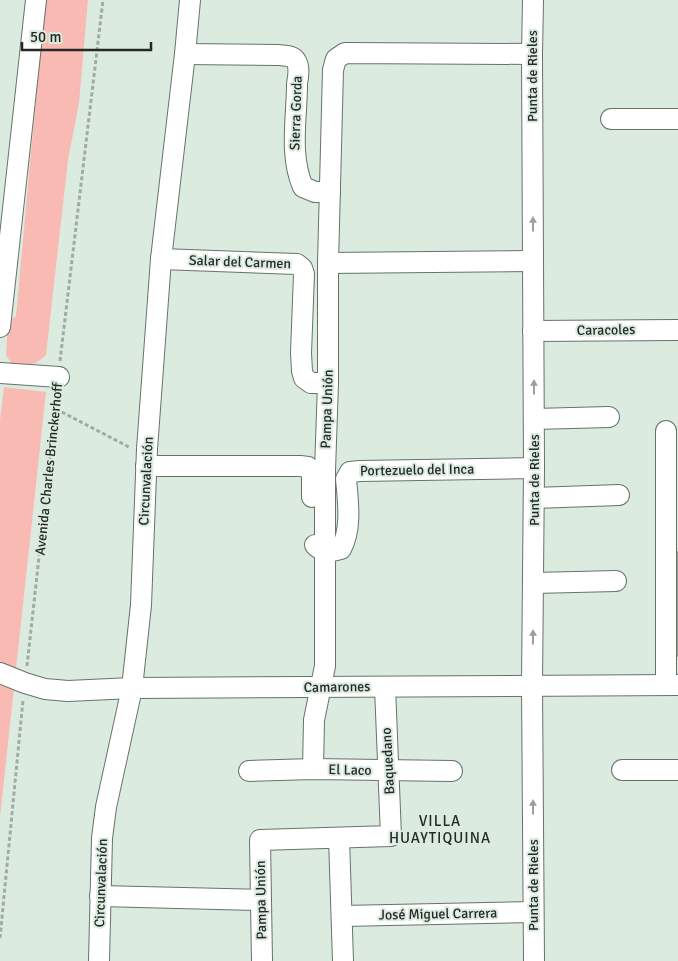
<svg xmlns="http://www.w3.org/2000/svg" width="678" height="961" viewBox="0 0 678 961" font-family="Signika,sans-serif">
  <rect width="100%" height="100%" fill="#dcebdf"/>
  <g fill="#fabab4">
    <path d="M45,0h43l-9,103 -11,57 -22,195c-12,11 -17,11 -33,11l-7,-11 2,-33 8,-6z"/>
    <polygon points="4,387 46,392 0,817 0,420"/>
  </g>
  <polygon fill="#b5c3b8" stroke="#717e74" points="675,552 678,552 678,656 676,656"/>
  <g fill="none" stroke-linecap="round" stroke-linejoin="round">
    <g stroke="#667369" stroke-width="22">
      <g id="minor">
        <polyline points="533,0 532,54 534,468 532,685 534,961"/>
        <path d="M185,54l94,1c6,1 14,0 17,6 4,6 2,17 1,23 0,34 -8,71 6,103l12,5h15"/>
        <polyline points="611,119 678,119"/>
        <polyline points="161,259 297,264 302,268 304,274 301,353 302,371 304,378 311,383 328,383"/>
        <polyline points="328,263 533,261"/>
        <polyline points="0,327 36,0"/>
        <polyline points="533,331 678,330"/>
        <polyline points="0,373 59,377"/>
        <polyline points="534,419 609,417"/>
        <polyline points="666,431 666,685"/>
        <polyline points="146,466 300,466 308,467 312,473 312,497"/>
        <polyline points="534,498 619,495"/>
        <path d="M315,545c7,8 16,7 26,4 11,-20 7,-48 5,-70l4,-7 10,-1 174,-3"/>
        <polyline points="534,583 616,581"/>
        <polyline points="0,673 25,683 45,689 68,691 132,688 678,685"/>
        <polyline points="313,769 314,720 325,666 325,471 328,383 328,263 333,70 336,59 345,53 532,54"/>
        <polyline points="622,770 678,770"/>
        <polyline points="249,771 313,769 452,771"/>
        <polyline points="339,838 343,961"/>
        <polyline points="100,896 261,900"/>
        <polyline points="342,916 533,912"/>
        <polyline points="99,961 102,838 106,807 132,688 141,605 147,449 161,259 185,54 190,0"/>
        <polyline points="262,961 260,840 391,836 385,687"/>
      </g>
    </g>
    <g stroke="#a0aca2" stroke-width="3" stroke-dasharray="4 2.5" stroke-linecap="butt">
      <polyline points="60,361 103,0"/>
      <polyline points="56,409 129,447"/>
      <polyline points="27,666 57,394"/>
      <polyline points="0,938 23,700"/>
    </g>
    <use href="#minor" stroke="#fff" stroke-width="20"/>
  </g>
  <defs><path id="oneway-solid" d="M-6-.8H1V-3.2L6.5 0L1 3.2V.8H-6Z" transform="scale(1.25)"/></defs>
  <g fill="#9d9f9d">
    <use href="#oneway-solid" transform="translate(533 224) rotate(-90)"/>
    <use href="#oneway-solid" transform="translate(534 387) rotate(-90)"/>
    <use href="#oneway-solid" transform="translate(533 637) rotate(-89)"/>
    <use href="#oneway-solid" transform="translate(533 807) rotate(-90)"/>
  </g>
  <g text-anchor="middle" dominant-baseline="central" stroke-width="4" stroke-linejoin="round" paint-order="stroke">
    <g font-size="14" fill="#252a26" stroke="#dcebdf">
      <text transform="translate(532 76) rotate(-90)">Punta de Rieles</text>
      <text transform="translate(296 113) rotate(-88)">Sierra Gorda</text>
      <text transform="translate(240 262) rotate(2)">Salar del Carmen</text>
      <text transform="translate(606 330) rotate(-1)">Caracoles</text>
      <text transform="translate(327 409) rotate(-88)">Pampa Unión</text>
      <text transform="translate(49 469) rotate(-84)">Avenida Charles Brinckerhoff</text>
      <text transform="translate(417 470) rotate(-1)">Portezuelo del Inca</text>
      <text transform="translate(534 480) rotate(-90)">Punta de Rieles</text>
      <text transform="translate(146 481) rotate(-87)">Circunvalación</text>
      <text transform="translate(337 687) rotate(-1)">Camarones</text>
      <text transform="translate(388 761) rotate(-93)">Baquedano</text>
      <text transform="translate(350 770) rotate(1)">El Laco</text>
      <text transform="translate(101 883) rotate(-88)">Circunvalación</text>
      <text transform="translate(533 885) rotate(-90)">Punta de Rieles</text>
      <text transform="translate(261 900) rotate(-91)">Pampa Unión</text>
      <text transform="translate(438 914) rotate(-1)">José Miguel Carrera</text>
    </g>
    <g font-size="15" letter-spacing="1" fill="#252a26" stroke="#dcebdf">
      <text x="440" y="821">VILLA<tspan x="440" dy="17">HUAYTIQUINA</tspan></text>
    </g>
  </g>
  <path d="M22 42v8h129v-8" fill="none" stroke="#252a26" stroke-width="2.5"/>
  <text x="30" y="42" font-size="15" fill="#252a26" stroke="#dcebdf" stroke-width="4" paint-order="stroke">50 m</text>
</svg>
